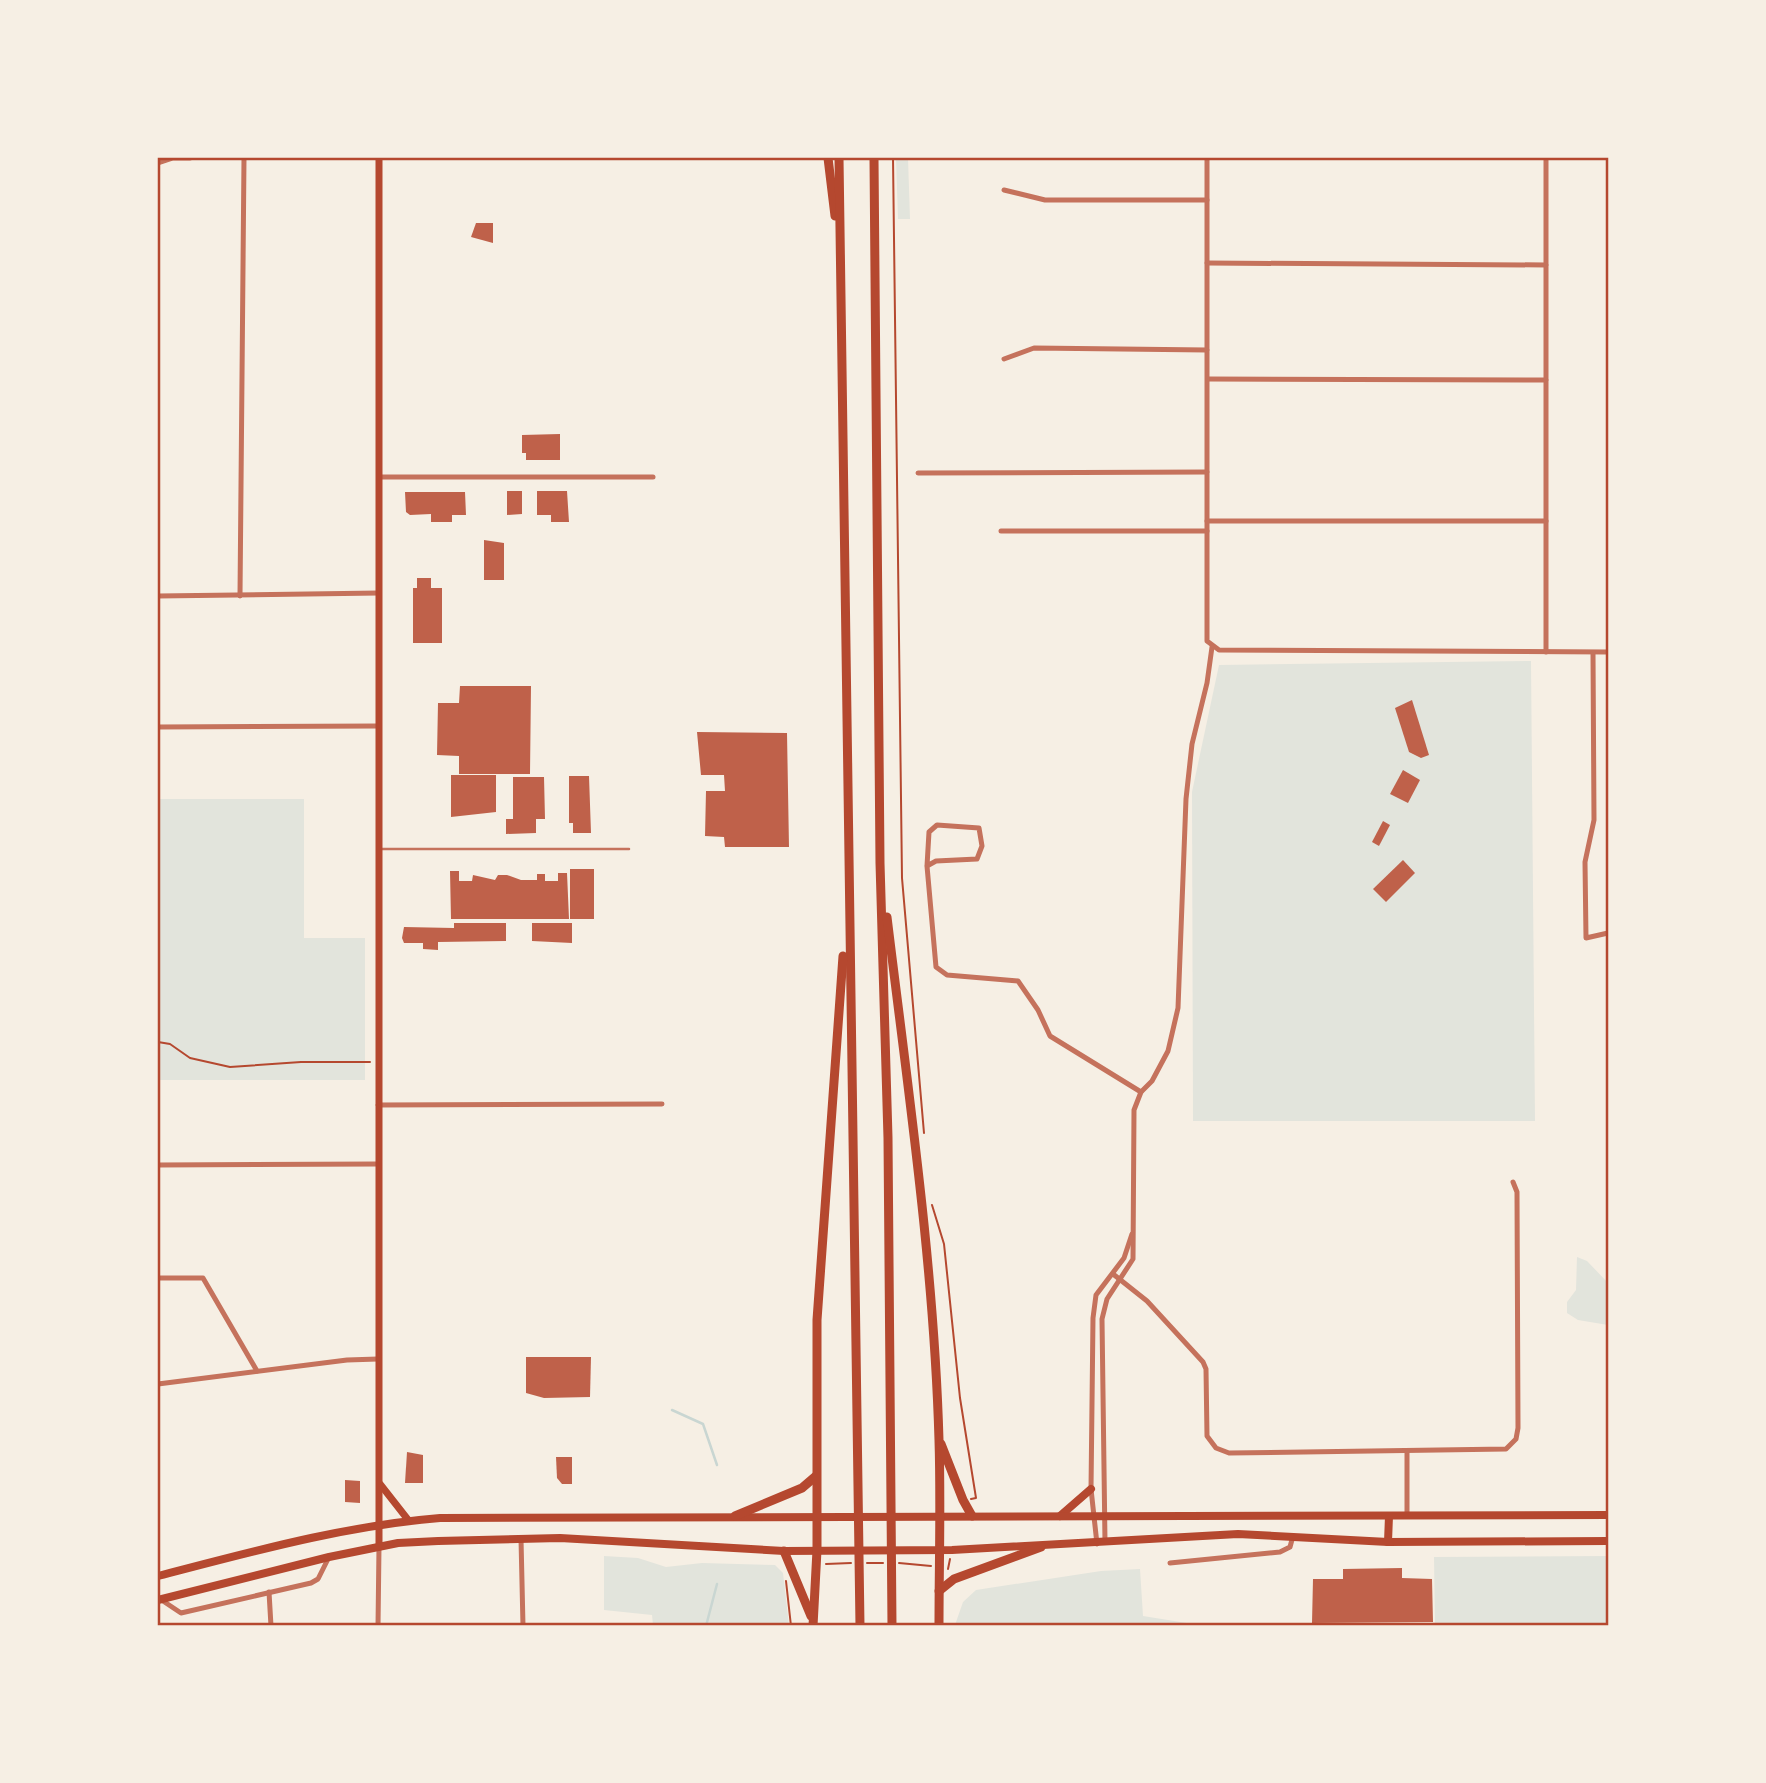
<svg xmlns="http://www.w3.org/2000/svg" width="1766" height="1783" viewBox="0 0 1766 1783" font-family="'Open Sans',sans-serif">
  <rect width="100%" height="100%" fill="#f6efe4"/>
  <g fill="#e2e4dc">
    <polygon points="896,158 908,158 910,219 898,219"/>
    <polygon points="1531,661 1535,1121 1193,1121 1192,792 1219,665"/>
    <polygon points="158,799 304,799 304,938 365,938 365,1080 158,1080"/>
    <polygon points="1577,1257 1587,1261 1608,1283 1608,1325 1578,1320 1567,1313 1567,1302 1576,1290"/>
    <polygon points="604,1556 638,1558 666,1567 702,1563 775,1565 783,1573 789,1625 653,1625 652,1615 604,1610"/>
    <polygon points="1608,1556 1608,1625 1346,1625 1435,1625 1434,1557"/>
    <polygon points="1140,1569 1143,1616 1199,1625 955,1625 963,1602 976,1590 1101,1571"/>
  </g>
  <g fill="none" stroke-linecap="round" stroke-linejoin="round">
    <g stroke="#c9d6d2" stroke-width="2.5">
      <polyline points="672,1410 703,1424 717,1465"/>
      <polyline points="706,1626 717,1584"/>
    </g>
  </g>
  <g fill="#bf614a">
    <polygon points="476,223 493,223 493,243 471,237"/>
    <polygon points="560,434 560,460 526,460 526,453 522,453 522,435"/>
    <polygon points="507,491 522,491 522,514 507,515"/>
    <polygon points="537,491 567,491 569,522 551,522 551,515 537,515"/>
    <polygon points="405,492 465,492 466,515 452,515 452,522 431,522 431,514 410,515 406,512"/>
    <polygon points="484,540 504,543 504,580 484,580"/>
    <polygon points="417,578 431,578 431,588 442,588 442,643 413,643 413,588 417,588"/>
    <polygon points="460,686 531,686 530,774 459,774 459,756 437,755 438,703 459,703"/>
    <polygon points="1412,700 1429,755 1421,758 1409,752 1395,708"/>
    <polygon points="697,732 787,733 789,847 725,847 724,837 705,836 706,791 725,791 724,775 701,775"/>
    <polygon points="1403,770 1420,780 1408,803 1390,794"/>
    <polygon points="451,775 496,775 496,812 451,817"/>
    <polygon points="569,776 589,776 591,833 573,833 573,823 569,823"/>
    <polygon points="513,777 544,777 545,819 536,819 536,833 506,834 506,819 513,819"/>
    <polygon points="1383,821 1390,825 1379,846 1372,842"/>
    <polygon points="1403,860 1415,873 1386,902 1373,889"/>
    <rect x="570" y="869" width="24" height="50"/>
    <polygon points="450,871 459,871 459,881 472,881 473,875 495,880 498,875 507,875 521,880 537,880 537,874 545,874 545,881 558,881 558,873 567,873 569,919 451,919"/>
    <polygon points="454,923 506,923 506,941 438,942 438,950 423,949 423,943 404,943 402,938 404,927 454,928"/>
    <polygon points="532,923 572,923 572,943 532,941"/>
    <polygon points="526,1357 591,1357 590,1397 544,1398 526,1393"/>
    <polygon points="407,1452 423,1455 423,1483 405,1483"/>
    <polygon points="556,1457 572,1457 572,1484 562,1484 557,1478"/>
    <polygon points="345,1480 360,1481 360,1503 345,1502"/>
    <polygon points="1402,1568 1402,1578 1432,1579 1433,1622 1312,1623 1313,1579 1343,1579 1343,1569"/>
  </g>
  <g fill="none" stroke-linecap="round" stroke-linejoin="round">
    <g stroke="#b5482f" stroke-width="2">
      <polyline points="893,158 902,878 924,1133"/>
      <polyline points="158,1042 170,1044 190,1058 230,1067 301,1062 370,1062"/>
      <polyline points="932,1205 944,1244 960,1398 976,1498 971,1499"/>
      <polyline points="867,1563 883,1563"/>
      <polyline points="899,1563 931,1566"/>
      <polyline points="826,1564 851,1563"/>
      <polyline points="948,1569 950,1559"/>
      <polyline points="786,1581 791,1626"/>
    </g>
    <polyline stroke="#c5725c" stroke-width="2.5" points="382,849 629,849"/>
    <g stroke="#c5725c" stroke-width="5">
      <polyline points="1207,158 1207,641 1219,650 1608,652"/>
      <polyline points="1546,158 1546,652"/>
      <polyline points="158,163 173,158 190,158"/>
      <polyline points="1004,190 1045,200 1207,200"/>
      <polyline points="1207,263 1546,265"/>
      <polyline points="1004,359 1034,348 1207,350"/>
      <polyline points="1208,379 1546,380"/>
      <polyline points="918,473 1207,472"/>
      <polyline points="379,477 653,477"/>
      <polyline points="1207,521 1546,521"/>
      <polyline points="1001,531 1207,531"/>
      <polyline points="158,596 379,593"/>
      <polyline points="240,596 244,158"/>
      <polyline points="1593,653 1594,820 1585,862 1586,938 1608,933"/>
      <polyline points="158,727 379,726"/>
      <polyline points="927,866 936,861 977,859 982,846 979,828 937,825 929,832 927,866 936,967 947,975 1018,981 1038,1010 1050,1036 1141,1092"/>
      <polyline points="378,1105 662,1104"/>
      <polyline points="158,1165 378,1164"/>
      <polyline points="1113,1274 1147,1301 1203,1362 1206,1369 1207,1436 1216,1448 1229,1453 1506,1449 1516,1439 1518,1428 1517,1192 1513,1182"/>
      <polyline points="158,1278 203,1278 257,1371"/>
      <polyline points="158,1384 347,1360 378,1359"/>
      <polyline points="1407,1516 1407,1452"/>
      <polyline points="521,1539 523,1626"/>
      <polyline points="1105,1542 1102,1319 1107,1299 1133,1259 1134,1110 1141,1092 1152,1081 1168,1051 1178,1008 1186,799 1192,744 1207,683 1212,647"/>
      <polyline points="1097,1544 1091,1489 1093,1318 1096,1295 1124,1258 1132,1234"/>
      <polyline points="1170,1563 1280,1552 1290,1547 1293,1536"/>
      <polyline points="269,1592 271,1626"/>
      <polyline points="160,1599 181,1613 311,1583 318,1579 329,1557"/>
      <polyline points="378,1626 379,1547"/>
    </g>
    <g stroke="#b5482f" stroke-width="7">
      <polyline points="380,1484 409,1521"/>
      <polyline points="379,1547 379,158"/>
    </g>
    <g stroke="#b5482f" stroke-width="8">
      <polyline points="1060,1516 1091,1489"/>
      <polyline points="1388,1542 1389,1516"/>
      <path d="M158,1576c93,-24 185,-50 282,-58l1168,-3"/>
      <polyline points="158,1600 329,1557 398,1543 438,1541 560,1538 784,1551 952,1550 1238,1534 1388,1542 1608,1541"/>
    </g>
    <g stroke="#b5482f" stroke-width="9">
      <polyline points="828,158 835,216"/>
      <polyline points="839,158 860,1626"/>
      <polyline points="874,158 880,863 888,1138 892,1626"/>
      <path d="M887,917c21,173 47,348 52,523 2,62 0,124 0,186"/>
      <polyline points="941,1444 963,1500 972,1516"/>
      <polyline points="735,1516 802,1488 816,1476"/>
      <polyline points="784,1551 811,1616"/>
      <polyline points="939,1591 954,1579 1041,1547"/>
      <polyline points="813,1626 817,1550 817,1320 843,956"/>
    </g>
  </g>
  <rect width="1766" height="1783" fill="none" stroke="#f6efe4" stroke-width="318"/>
  <rect x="159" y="159" width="1448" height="1465" fill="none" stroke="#b5482f" stroke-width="2.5"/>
</svg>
